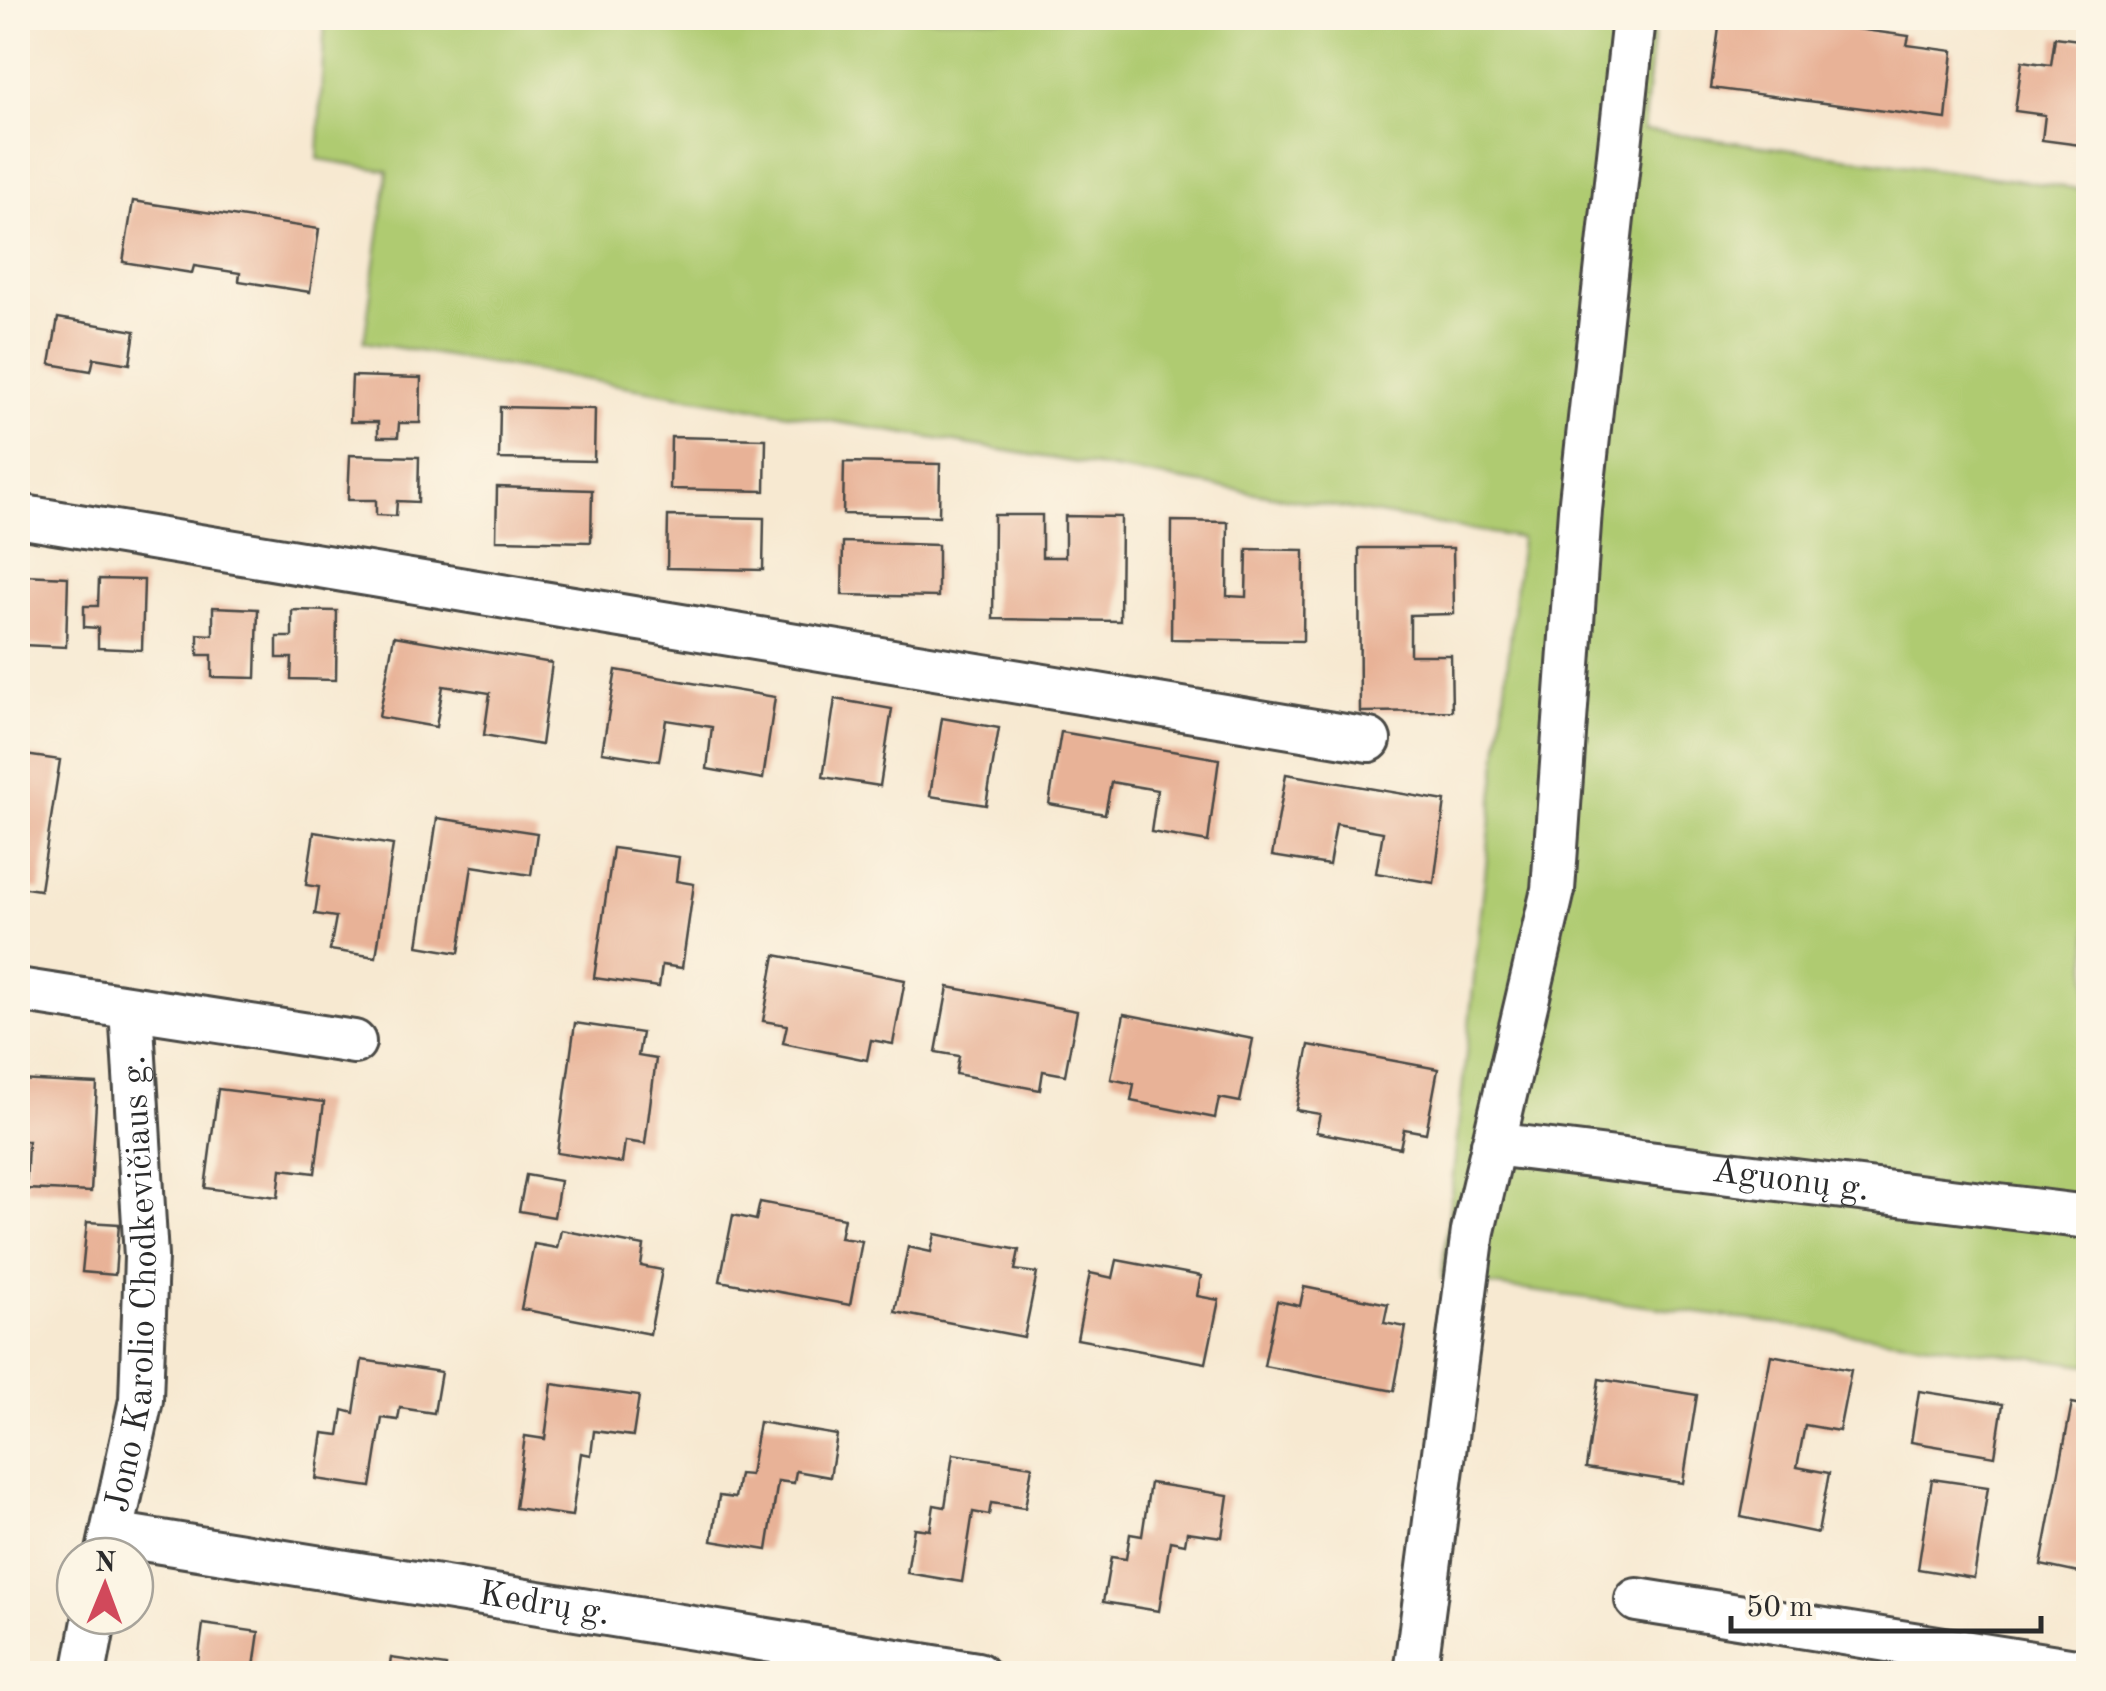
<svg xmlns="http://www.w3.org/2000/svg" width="2106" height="1691" viewBox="0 0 2106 1691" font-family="'Old Standard TT',serif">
  <rect width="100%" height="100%" fill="#fcf5e5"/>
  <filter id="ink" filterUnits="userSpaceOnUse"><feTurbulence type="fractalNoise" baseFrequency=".01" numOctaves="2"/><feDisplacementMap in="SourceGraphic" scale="20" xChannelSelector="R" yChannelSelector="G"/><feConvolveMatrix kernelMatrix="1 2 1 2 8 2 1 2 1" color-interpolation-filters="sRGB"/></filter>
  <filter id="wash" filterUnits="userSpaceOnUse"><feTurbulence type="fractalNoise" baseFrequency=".0048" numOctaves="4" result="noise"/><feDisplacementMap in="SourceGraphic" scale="40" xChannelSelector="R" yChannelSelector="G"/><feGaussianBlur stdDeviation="2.25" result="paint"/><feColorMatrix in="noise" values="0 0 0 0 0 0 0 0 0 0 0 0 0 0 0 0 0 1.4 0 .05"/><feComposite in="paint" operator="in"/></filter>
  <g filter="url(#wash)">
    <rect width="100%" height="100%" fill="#f7e9d1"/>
    <polygon fill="#afcb71" stroke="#6d7b4e" stroke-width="2.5" points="325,18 1655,18 1643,130 2088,190 2088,1365 1442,1279 1521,538 364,342 388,171 318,159"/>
    <g id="blocks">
      <g fill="#e8b297">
        <polygon points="1774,18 1909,36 1907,45 1953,51 1946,119 1711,88 1720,20 1771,27"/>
        <polygon points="2055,37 2088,41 2088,146 2042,140 2045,115 2015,111 2022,61 2051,65"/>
        <polygon points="133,201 319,229 310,292 239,281 240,273 194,266 192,273 123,262"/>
        <polygon points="58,318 135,331 130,364 94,358 91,371 50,364"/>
        <polygon points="352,376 421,378 420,423 399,423 398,437 378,437 378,422 350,422"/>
        <polygon points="500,407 595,409 594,461 499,459"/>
        <polygon points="671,437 766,439 765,491 670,489"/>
        <polygon points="350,455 419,457 418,502 397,501 396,516 376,515 376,500 348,500"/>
        <polygon points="844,462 940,464 939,516 843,514"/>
        <polygon points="497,487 592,490 591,542 496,540"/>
        <polygon points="994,515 1042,515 1042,557 1065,557 1065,516 1121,517 1120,621 993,619"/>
        <polygon points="668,516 764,518 763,570 667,568"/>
        <polygon points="1172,521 1228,522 1227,596 1246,597 1247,549 1304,550 1303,641 1171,639"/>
        <polygon points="843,542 938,545 938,597 842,595"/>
        <polygon points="1359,548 1453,548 1454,614 1410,615 1410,655 1451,655 1452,711 1360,712"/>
        <polygon points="23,575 68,577 66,647 22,645 18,603 22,603"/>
        <polygon points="99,579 144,580 142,650 98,648 98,628 84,627 84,606 98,606"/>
        <polygon points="213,607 258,609 256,678 212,677 212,655 198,655 198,634 213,635"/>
        <polygon points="292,610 337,611 336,680 291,679 292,658 277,658 277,637 292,637"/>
        <polygon points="394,636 552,663 541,745 484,735 490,693 443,686 436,727 379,717"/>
        <polygon points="616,670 775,697 763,779 707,769 712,727 666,720 659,761 602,752"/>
        <polygon points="835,699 892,709 880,786 823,777"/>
        <polygon points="942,718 999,728 986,805 930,796"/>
        <polygon points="1061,732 1219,759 1208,842 1151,832 1157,790 1111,782 1105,814 1049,804"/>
        <polygon points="18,754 60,760 40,890 18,887"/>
        <polygon points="1286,774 1445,801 1434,883 1376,873 1383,832 1336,824 1329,865 1272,856"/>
        <polygon points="437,818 537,833 531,875 472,866 459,953 418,946"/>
        <polygon points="314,832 393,845 376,957 330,950 336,917 315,914 319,887 306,885"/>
        <polygon points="613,848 679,857 676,881 694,884 682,968 662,965 659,987 594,978"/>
        <polygon points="775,955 905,980 893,1044 871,1040 867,1060 783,1043 787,1025 763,1021"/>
        <polygon points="948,987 1077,1011 1065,1075 1043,1071 1040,1090 956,1074 959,1056 936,1052"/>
        <polygon points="1124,1014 1253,1039 1240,1102 1219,1098 1215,1118 1131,1101 1134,1084 1111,1079"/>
        <polygon points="575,1023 642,1033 638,1056 656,1059 645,1144 625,1141 622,1163 557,1153"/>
        <polygon points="1309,1045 1438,1069 1426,1133 1404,1129 1400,1148 1316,1132 1320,1114 1296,1110"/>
        <polygon points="18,1080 97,1084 91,1192 26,1189 28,1141 18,1141"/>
        <polygon points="218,1089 324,1102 315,1173 281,1169 278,1197 205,1188"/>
        <polygon points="526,1175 560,1181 554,1217 519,1211"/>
        <polygon points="760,1202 844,1218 840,1238 862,1241 850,1305 720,1281 733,1215 756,1220"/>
        <polygon points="87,1222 119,1224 115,1275 82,1272"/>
        <polygon points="561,1230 644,1246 641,1266 662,1270 650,1334 521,1309 534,1244 557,1248"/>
        <polygon points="935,1234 1019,1250 1015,1270 1037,1273 1024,1337 895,1312 908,1247 931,1252"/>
        <polygon points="1117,1260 1201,1276 1197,1296 1219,1300 1206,1363 1077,1339 1090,1273 1113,1278"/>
        <polygon points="1304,1287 1388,1304 1384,1323 1406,1327 1394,1391 1264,1366 1277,1301 1300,1306"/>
        <polygon points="1771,1355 1851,1370 1839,1431 1805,1425 1797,1467 1829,1473 1818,1533 1741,1517"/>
        <polygon points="362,1360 441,1372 434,1413 400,1408 398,1420 382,1418 371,1487 316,1479 323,1433 339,1435 343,1410 354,1413"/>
        <polygon points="1599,1379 1697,1395 1683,1483 1586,1468"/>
        <polygon points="552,1384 639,1396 633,1436 594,1431 591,1455 581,1453 572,1516 515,1508 525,1436 545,1439"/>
        <polygon points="1919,1391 2003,1404 1995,1456 1911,1442"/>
        <polygon points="2072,1403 2088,1406 2088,1575 2041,1565"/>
        <polygon points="759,1422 837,1435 830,1477 796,1471 794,1483 778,1481 767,1550 712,1541 719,1496 735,1498 739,1474 750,1475"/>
        <polygon points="953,1454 1032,1466 1025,1508 991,1503 989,1515 973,1512 962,1582 907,1573 914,1528 930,1530 934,1505 945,1507"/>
        <polygon points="1932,1479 1988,1487 1974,1578 1918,1569"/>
        <polygon points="1150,1483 1228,1495 1222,1537 1187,1532 1185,1544 1170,1541 1159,1611 1103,1602 1111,1557 1126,1559 1130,1534 1142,1536"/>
        <polygon points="203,1624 259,1632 253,1674 212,1674 197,1670"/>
        <polygon points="391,1658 446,1666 445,1674 388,1674"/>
      </g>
    </g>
  </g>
  <g filter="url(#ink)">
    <use href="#blocks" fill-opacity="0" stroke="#4a4844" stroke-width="2.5"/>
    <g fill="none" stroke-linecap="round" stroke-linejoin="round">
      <g stroke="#4a4844" stroke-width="48">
        <g id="street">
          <polyline points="18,516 1369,740"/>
          <polyline points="18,990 354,1042"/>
          <path id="s1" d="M1493,1144l595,73"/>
          <path id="s2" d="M112,1534l865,140"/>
          <path id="s3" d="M107,1556l34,-156 5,-143 -15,-249"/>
          <polyline points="1637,1600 2088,1672"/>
          <polyline points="84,1674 95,1616"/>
          <polyline points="1415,1674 1473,1231 1553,890 1580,510 1634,18"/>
        </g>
      </g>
      <use href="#street" stroke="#fff" stroke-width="42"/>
    </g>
  </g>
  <g text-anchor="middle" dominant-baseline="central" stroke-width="9" stroke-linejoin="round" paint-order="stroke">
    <g font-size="35" fill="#2b2b2b" stroke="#fcf5e5">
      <text stroke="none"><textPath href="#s1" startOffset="300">Aguonų g.</textPath></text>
      <text stroke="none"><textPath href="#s3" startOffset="275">Jono Karolio Chodkevičiaus g.</textPath></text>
      <text stroke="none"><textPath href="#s2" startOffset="438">Kedrų g.</textPath></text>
    </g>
  </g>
  <rect width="2106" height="1691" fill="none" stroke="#fcf5e5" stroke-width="60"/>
  <g transform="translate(105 1586) rotate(1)"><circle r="48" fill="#fcf5e5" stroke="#a8a49b" stroke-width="2.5"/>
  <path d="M0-8L18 38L0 25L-18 38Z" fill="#d1495b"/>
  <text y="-15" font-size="28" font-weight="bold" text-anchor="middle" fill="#2b2b2b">N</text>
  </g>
  <path d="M1731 1616v15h310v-15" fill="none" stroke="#2b2b2b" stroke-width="5"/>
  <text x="1746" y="1616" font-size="30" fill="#2b2b2b" stroke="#fcf5e5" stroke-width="8" paint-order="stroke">50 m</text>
</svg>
